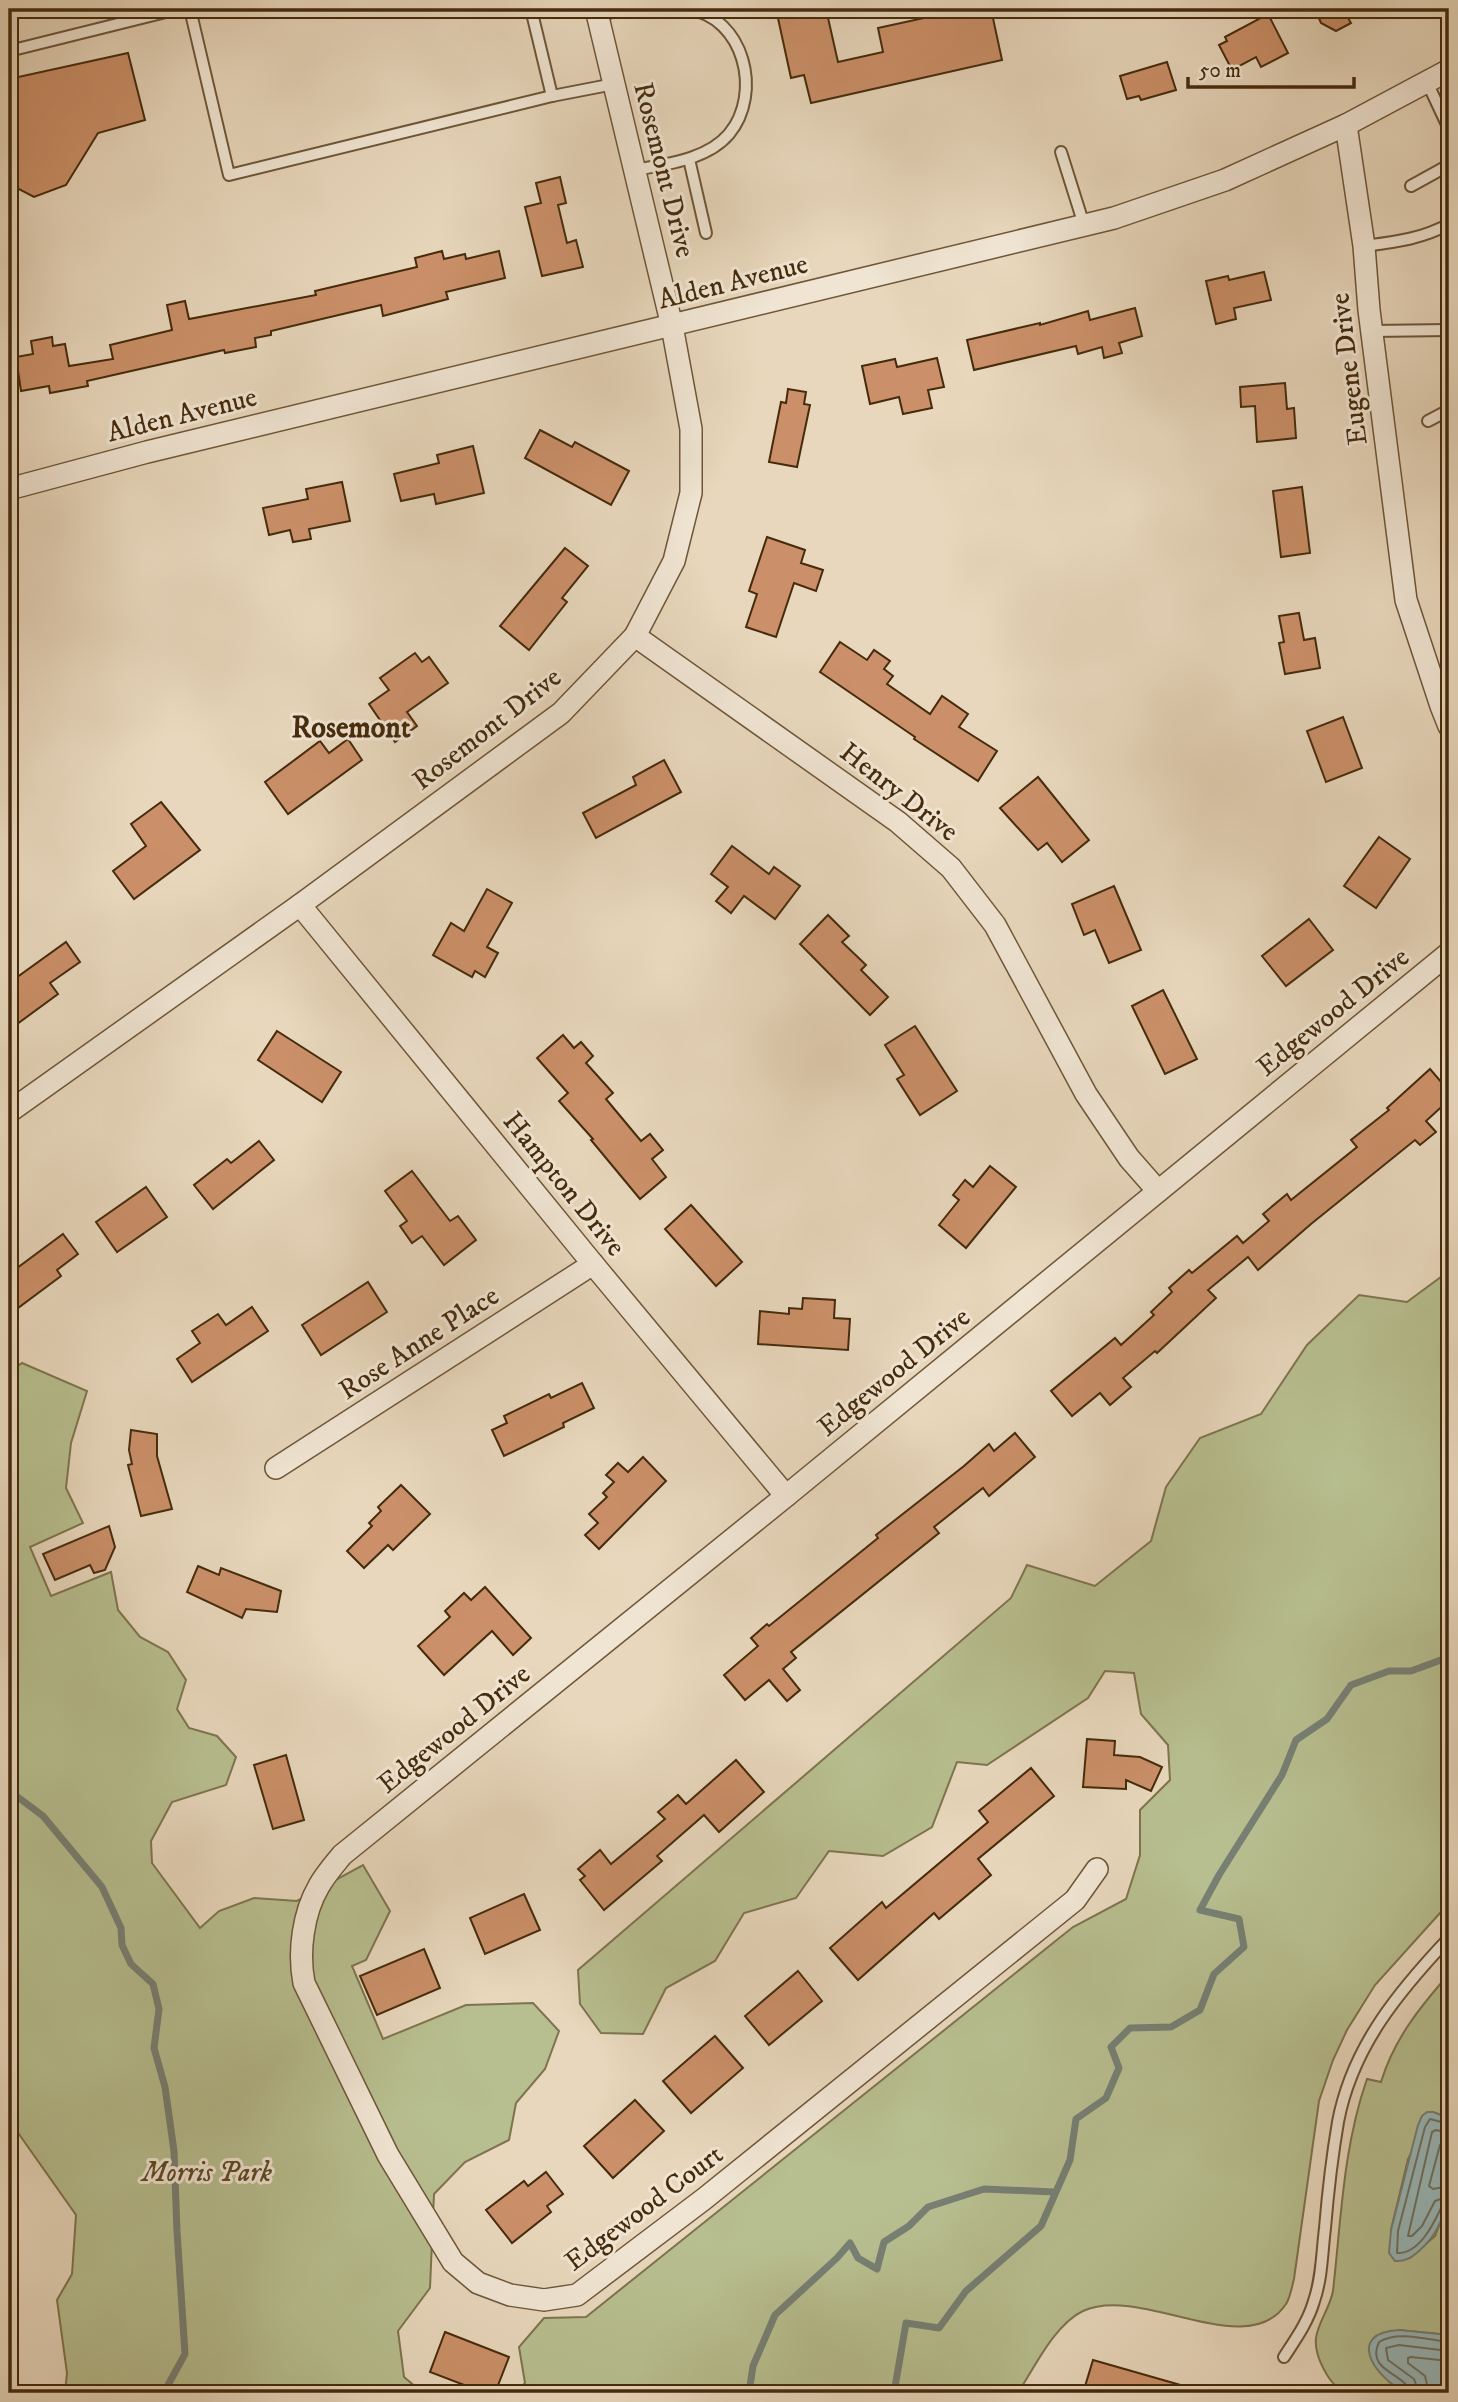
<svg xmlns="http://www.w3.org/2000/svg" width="1458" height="2402" viewBox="0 0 1458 2402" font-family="'IM FELL DW Pica',serif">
  <rect width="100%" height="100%" fill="#e8d7bc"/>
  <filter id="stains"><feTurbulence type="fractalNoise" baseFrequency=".00286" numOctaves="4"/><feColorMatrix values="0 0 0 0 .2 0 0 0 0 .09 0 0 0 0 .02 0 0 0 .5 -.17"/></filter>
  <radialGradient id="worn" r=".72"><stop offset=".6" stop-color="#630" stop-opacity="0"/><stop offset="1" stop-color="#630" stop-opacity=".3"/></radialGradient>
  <g fill="#b7be8f" stroke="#7e744e" stroke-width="2">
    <path d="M1449,1271v632l-74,82 -28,45 -14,30 -14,41 -25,178c-2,8 -4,19 -8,25 -39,59 -145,-20 -203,7 -28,13 -49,57 -65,82h-503l10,-10 -6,-36 25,-29 42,-1 487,-390 53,-28 14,-44v-45l30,-30 -2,-35 -27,-31 -7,-41 -29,-2 -17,27 -101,67 -30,-3 -25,65 -49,29 -54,-5 -33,47 -52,15 -29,48 -49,27 -23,46 -42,-1 -21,-29 -2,-34 433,-372 16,-33 68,21 56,-45 15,-54 34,-49 61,-24 46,-69 52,-50 48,7z"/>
    <polygon points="22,1363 87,1391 71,1443 66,1488 83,1523 30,1547 51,1596 111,1572 118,1610 140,1637 168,1652 186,1680 177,1709 189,1728 217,1736 236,1757 226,1785 172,1802 151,1841 152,1863 200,1928 219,1911 254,1898 297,1901 363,1865 390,1911 366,1960 352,1966 383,2039 466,2005 533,2003 559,2031 545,2069 516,2103 509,2140 465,2162 434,2194 430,2288 398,2331 404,2377 423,2393 65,2393 67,2373 57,2300 72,2274 76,2215 9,2120 9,1372"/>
    <path d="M1449,1974v144l-16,-6 -25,47 -17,71 19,28 25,-22 14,-36v135l-50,-5 -10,52 19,11c-14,0 -50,4 -61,0 -18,-6 -33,-38 -31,-55 2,-16 14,-30 17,-47 8,-70 10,-144 34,-212l14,3c13,-43 39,-75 68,-108z"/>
  </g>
  <g fill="#99b8b9" stroke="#778074" stroke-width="2">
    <path d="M1427,2112h6l16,6c0,46 9,100 -30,133 -7,6 -14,11 -24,10l-6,-8 2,-23 27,-105 4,-9z"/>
    <path d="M1399,2330l50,5v58c-12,0 -32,4 -44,-1 -31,-15 -60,-59 -6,-62z"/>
  </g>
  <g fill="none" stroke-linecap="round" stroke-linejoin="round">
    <g stroke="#6f7262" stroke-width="2">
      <path d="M1449,2124l-19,-5 -5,8 -27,104 -1,22c22,1 36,-28 44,-45l8,-3"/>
      <polyline points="1449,2133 1436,2130 1432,2132 1408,2236 1412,2236 1422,2226 1435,2201 1449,2196"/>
      <polyline points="1449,2144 1440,2145 1429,2186 1433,2189 1449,2186"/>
      <path d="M1410,2393c-3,-20 -45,-21 -31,-51 19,-12 49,-2 70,0"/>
      <polyline points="1419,2393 1414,2379 1388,2360 1386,2348 1399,2345 1449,2351"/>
      <polyline points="1429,2393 1425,2376 1408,2363 1408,2358 1411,2357 1449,2361"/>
    </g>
    <g stroke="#778074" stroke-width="7">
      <polyline points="9,1782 15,1795 43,1816 102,1887 121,1928 122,1945 131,1964 153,1984 159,2009 154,2048 165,2087 174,2151 177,2231 185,2354 168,2385 167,2393"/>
      <polyline points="749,2393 753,2366 775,2315 837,2258 850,2243 858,2258 877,2269 884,2242 909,2226 928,2207 984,2189 1054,2192"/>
      <polyline points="894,2393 906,2323 939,2328 966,2291 1041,2226 1070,2160 1076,2119 1106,2098 1119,2068 1111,2047 1130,2028 1171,2027 1200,2010 1214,1974 1244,1947 1239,1919 1200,1910 1219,1875 1282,1775 1296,1740 1327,1719 1351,1685 1389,1671 1411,1671 1449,1657"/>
    </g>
  </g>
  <g fill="#cb9069" stroke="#452b0c" stroke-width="2">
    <polygon points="776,9 826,9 838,62 883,52 878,28 965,9 991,9 1002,60 811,103 804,75 791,78"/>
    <polygon points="1315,9 1343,9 1351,23 1336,31 1321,23"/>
    <polygon points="1268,14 1288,53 1261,67 1256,57 1232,70 1219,45 1227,41 1225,37"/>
    <polygon points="128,53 145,120 98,133 66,185 34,197 9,184 9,79"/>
    <polygon points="1167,62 1176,90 1141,100 1139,96 1127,99 1120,76"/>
    <polygon points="560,177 566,203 558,205 567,243 576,240 583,267 542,276 525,207 541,203 536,183"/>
    <polygon points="442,251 444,259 465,254 466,259 499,251 505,278 446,292 448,299 383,316 381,305 271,331 271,335 255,338 256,347 225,353 224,350 87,381 88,386 50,393 49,386 21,391 16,357 33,354 31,341 52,337 53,346 65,344 69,366 113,359 110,345 172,330 167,305 185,301 189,319 316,295 315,291 417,267 415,258"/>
    <polygon points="1264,272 1271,300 1234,308 1236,319 1216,324 1206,281 1228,276 1229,280"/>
    <polygon points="1135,308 1142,336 1119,343 1122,353 1104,358 1102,347 1078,354 1076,346 974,370 967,340 1040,323 1040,325 1088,311 1090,320"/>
    <polygon points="937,358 944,387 928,390 932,408 903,414 899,397 870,404 862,366 895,359 897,367"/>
    <polygon points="1285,383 1287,409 1294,408 1296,438 1257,442 1255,406 1241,407 1240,387"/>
    <polygon points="788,389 806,392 804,404 810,405 797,467 769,462 781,402 786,403"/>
    <polygon points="540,430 572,447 575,442 629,471 611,505 525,458"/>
    <polygon points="473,446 484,493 436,504 434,494 401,501 394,474 439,463 437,455"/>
    <polygon points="342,482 350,521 309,529 311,539 293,542 290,530 269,535 263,508 308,499 306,489"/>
    <polygon points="1302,487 1310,553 1281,557 1273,491"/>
    <polygon points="767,537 805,550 801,563 823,570 816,591 794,583 776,637 746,627 757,594 749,591"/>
    <polygon points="565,548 588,566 562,598 567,602 529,650 500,626"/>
    <polygon points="1299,613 1304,640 1315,638 1320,668 1285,674 1279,643 1284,642 1279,616"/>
    <polygon points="840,642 867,660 874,650 890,661 884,669 893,676 887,684 930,714 942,696 968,714 959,727 997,751 978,781 914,739 915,737 820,672"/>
    <polygon points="415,653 422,662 429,657 448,683 407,712 417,726 395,742 369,704 389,690 380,678"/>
    <polygon points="1343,717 1362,768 1326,782 1307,731"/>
    <polygon points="348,739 362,760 288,814 265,782 320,741 329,753"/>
    <polygon points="664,760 681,792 596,838 583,813 636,785 633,777"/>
    <polygon points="1038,777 1089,840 1062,862 1047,843 1038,850 1000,808"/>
    <polygon points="161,802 200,850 134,899 113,871 146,846 131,824"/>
    <polygon points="1379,837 1410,859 1376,908 1344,886"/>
    <polygon points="732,846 769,874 774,867 800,886 775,919 744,896 731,913 716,901 728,887 711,874"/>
    <polygon points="1114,886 1141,950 1109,963 1095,930 1084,935 1072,904"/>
    <polygon points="487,889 512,903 487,947 498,953 485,977 475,971 472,977 433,955 451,923 464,931"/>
    <polygon points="828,915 849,936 842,942 866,965 861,970 888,997 870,1015 800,944"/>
    <polygon points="1309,919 1333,950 1286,986 1262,956"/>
    <polygon points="66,942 80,962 50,983 58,994 9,1030 9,983"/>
    <polygon points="1163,990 1197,1059 1165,1074 1132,1006"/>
    <polygon points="915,1026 957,1091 920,1115 897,1079 904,1075 885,1045"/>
    <polygon points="277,1031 341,1072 322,1102 258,1060"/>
    <polygon points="563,1035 574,1048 581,1042 593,1056 586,1063 613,1093 606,1099 641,1141 650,1134 663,1150 652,1159 666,1177 640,1199 591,1140 593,1139 559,1101 568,1093 537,1058"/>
    <polygon points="1430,1069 1449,1091 1449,1100 1426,1121 1436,1132 1420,1145 1415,1140 1311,1224 1258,1270 1248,1257 1208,1290 1216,1298 1157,1353 1155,1351 1123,1378 1131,1387 1110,1405 1100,1393 1072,1416 1051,1391 1115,1338 1121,1345 1154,1315 1151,1312 1172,1292 1169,1288 1189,1270 1192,1273 1237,1236 1243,1243 1269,1221 1263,1214 1287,1194 1291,1200 1357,1147 1351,1140 1389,1110 1387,1108"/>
    <polygon points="259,1141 274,1160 213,1209 194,1185 227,1159 231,1163"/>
    <polygon points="990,1166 1016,1187 966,1248 939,1225 959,1200 953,1195 965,1180 973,1187"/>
    <polygon points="412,1171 450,1221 458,1216 476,1240 444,1265 422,1236 412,1243 400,1226 407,1221 385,1191"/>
    <polygon points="146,1187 167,1217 117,1252 96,1222"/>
    <polygon points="691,1205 742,1262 716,1286 665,1229"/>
    <polygon points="63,1234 78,1254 57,1270 61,1276 18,1308 9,1296 9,1274"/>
    <polygon points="368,1282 387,1312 321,1355 302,1325"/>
    <polygon points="803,1298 835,1300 834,1318 850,1319 848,1350 758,1344 760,1311 789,1314 789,1308 802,1309"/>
    <polygon points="252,1307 268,1331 192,1382 177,1359 200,1343 192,1331 218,1314 226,1325"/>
    <polygon points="582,1383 594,1408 563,1423 564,1427 504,1456 492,1430 507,1423 504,1416 549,1394 551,1398"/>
    <polygon points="131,1430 157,1434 157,1456 172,1509 141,1516 128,1465 132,1464 129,1450"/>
    <polygon points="1015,1433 1035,1457 989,1496 983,1488 934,1527 939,1533 791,1652 796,1658 783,1669 800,1690 787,1701 769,1680 745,1700 724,1675 758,1646 751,1638 767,1624 769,1626 878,1538 876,1535 964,1466 989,1444 994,1451"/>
    <polygon points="643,1457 666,1481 599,1549 585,1535 598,1523 589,1514 607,1497 603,1493 614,1482 606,1475 618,1463 628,1472"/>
    <polygon points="401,1485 430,1514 393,1550 388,1545 364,1568 347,1551 372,1526 369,1523 381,1511 378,1507"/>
    <polygon points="109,1526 115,1547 105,1570 94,1573 90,1565 55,1580 43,1554"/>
    <polygon points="198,1566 219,1575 221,1568 281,1591 277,1612 246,1609 242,1618 187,1592"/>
    <polygon points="485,1587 531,1638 513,1655 492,1631 444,1675 418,1646 450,1617 445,1611 464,1593 471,1600"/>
    <polygon points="1087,1739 1115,1741 1114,1755 1140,1757 1162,1767 1151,1791 1126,1780 1126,1789 1083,1787"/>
    <polygon points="286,1755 304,1820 273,1829 254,1765"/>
    <polygon points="736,1760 764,1792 719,1832 704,1815 657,1856 662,1861 604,1910 580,1880 585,1876 578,1869 600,1850 611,1864 665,1819 658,1812 678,1795 686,1804"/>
    <polygon points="1031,1768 1054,1796 978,1859 991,1875 939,1919 934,1913 858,1980 830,1948 882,1902 886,1908 988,1822 979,1811"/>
    <polygon points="524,1894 540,1930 485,1954 470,1918"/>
    <polygon points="424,1949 440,1988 377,2015 360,1976"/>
    <polygon points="798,1971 822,2001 769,2045 745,2016"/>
    <polygon points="715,2036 743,2068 691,2113 663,2081"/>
    <polygon points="635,2100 664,2131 613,2178 584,2146"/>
    <polygon points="546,2172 563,2194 547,2206 551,2212 512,2243 486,2210 524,2181 528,2186"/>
    <polygon points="445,2332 509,2357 495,2393 485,2393 430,2372"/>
    <polygon points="1093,2360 1191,2388 1190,2393 1083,2393"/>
  </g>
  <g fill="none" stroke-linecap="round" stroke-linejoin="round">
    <g stroke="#6e5638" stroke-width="14">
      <g id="service">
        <polyline points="190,9 229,175 552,96 531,9"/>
        <polyline points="598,16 623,9"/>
        <polyline points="9,51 178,9"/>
        <polyline points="1427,82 1449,129"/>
        <polyline points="552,96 614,84"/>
        <polyline points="1061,152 1084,225"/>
        <polyline points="689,159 706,233"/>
        <path d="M635,170c31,-6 72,-10 94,-36 34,-41 15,-117 -41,-125"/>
        <polyline points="1411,186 1449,165"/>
        <path d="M1364,246c30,-4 58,-7 85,-22"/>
        <polyline points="1372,331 1449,330"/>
        <polyline points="1428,421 1449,410"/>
        <path d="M1284,2357c11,-17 24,-35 30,-56 8,-23 8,-49 11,-73 3,-36 7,-71 13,-106 14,-75 61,-131 111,-184"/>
      </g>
    </g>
    <g stroke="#6e5638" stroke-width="24">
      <g id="minor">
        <polyline points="1346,125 1364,246 1369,310 1406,600 1441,706 1449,726"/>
        <polyline points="9,489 147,452 1114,218 1225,180 1346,125 1449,70"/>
        <polyline points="635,636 898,822 951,868 995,925 1086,1094 1129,1158 1158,1191"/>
        <polyline points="300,905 593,1264 786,1496"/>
        <polyline points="9,1112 300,905 561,713 635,636 674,561 691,493 691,429 672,326 596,9"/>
        <polyline points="276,1468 593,1264"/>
        <path d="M1097,1869l-22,31 -371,299 -127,96 -33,5 -34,-5 -32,-12 -25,-21 -65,-107 -84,-172c-6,-31 -1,-70 15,-97 6,-11 15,-21 23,-31l444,-359 663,-543"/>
      </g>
    </g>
    <use href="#service" stroke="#f0e5d3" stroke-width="10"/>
    <use href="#minor" stroke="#f0e5d3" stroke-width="21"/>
  </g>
  <g text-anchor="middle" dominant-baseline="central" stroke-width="6" stroke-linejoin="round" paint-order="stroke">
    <g font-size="28" fill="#452b0c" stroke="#f0e5d3">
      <text transform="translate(664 170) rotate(76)">Rosemont Drive</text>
      <text transform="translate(733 282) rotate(-14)">Alden Avenue</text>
      <text transform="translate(1349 369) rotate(-97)">Eugene Drive</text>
      <text transform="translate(182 415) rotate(-14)">Alden Avenue</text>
      <text transform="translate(487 729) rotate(-38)">Rosemont Drive</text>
      <text transform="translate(899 792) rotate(38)">Henry Drive</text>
      <text transform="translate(1333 1012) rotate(-39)">Edgewood Drive</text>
      <text transform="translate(564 1184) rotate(51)">Hampton Drive</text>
      <text transform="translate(419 1343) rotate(-33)">Rose Anne Place</text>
      <text transform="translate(894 1372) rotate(-39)">Edgewood Drive</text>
      <text transform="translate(454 1729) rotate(-39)">Edgewood Drive</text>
      <text transform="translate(644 2208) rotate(-37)">Edgewood Court</text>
    </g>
    <g font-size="28" font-style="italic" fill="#5c4826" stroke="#f0e5d3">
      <text x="207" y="2172">Morris Park</text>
    </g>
    <g font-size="30" font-weight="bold" fill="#452b0c" stroke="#f0e5d3">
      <text x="351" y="728">Rosemont</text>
    </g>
  </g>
  <rect width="1458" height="2402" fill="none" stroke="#e8d7bc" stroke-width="35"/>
  <rect x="10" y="10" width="1437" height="2381" fill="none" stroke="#452b0c" stroke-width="3.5"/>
  <rect x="18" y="18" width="1423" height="2367" fill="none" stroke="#452b0c" stroke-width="2"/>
  <path d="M1188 77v10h166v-10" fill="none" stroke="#452b0c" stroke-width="3.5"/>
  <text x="1199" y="77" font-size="21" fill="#452b0c" stroke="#f0e5d3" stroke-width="5" paint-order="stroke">50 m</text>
  <rect width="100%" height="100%" filter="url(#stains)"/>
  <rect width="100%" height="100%" fill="url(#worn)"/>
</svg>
